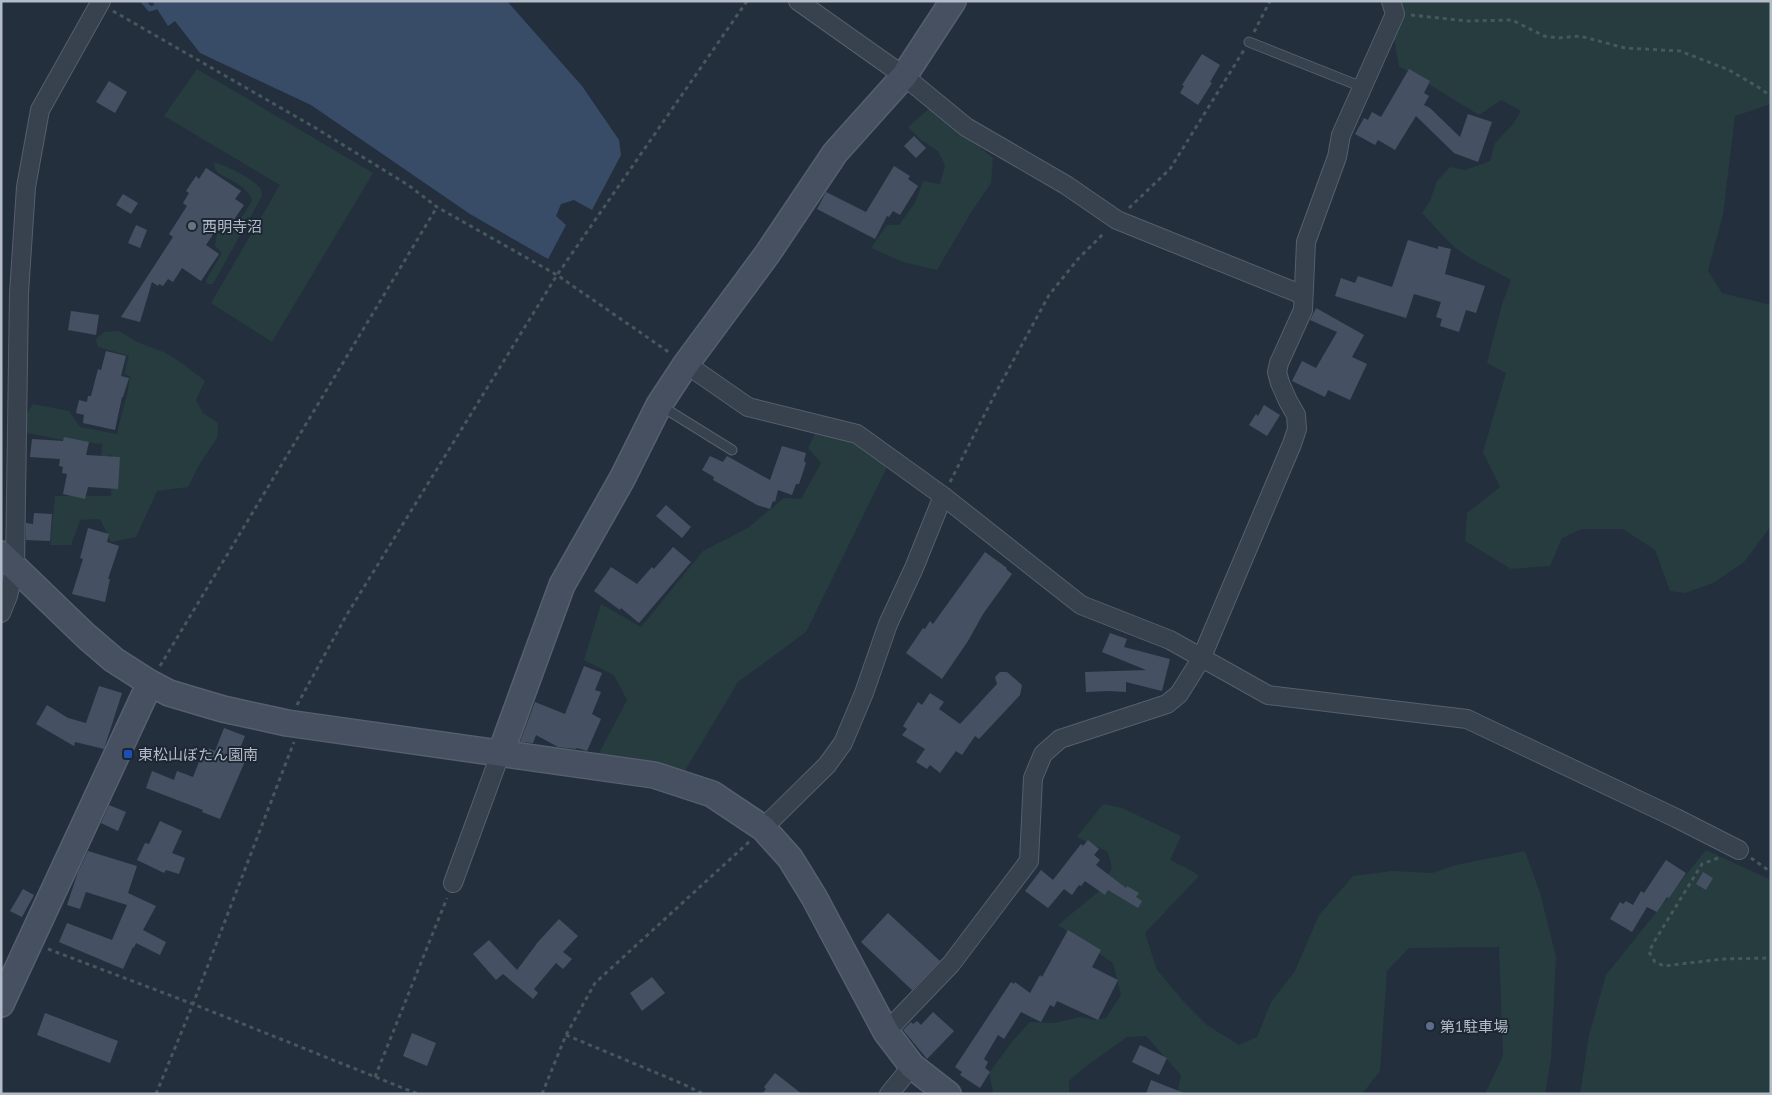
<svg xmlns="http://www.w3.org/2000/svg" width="1772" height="1095" viewBox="0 0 1772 1095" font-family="'PT Sans','Noto Sans JP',sans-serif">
  <rect width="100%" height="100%" fill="#242f3e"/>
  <g fill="#263c3f">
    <path d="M1387,1h384v103l-36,12 -12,98 -15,57 14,22 49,12v221l-27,36 -31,21 -28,10 -15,-2 -15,-41 -32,-21h-42l-19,9 -12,28 -39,3 -46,-28 2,-28 33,-26 -17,-35 23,-79 -19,-10 15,-59 9,-24c-13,-8 -28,-14 -41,-22 -19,-11 -33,-29 -48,-45l8,-12 7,-20 13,-14 15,3 25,-9 5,-18 18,-19 8,-13 -20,-11 -22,15 -80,-49z"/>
    <polygon points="197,69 373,173 272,342 211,303 280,185 164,116"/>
    <polygon points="931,107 993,158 991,183 970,214 937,270 903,262 871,248 887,225 899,225 915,203 923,181 940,184 945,165 938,151 921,140 908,127"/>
    <path d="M214,163c11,1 39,16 46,25 1,2 2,6 2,8l-49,88h-6l-1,-4 16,-27 -7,-7 2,-12c18,-2 26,-19 35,-33 -3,-14 -22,-21 -34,-28l-3,-4z"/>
    <path d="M119,331l18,11 29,11 17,11 22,17 -9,19 7,13 15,10 -1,15 -18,27 -11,22 -31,4 -21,46 -25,5 -11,-23 -20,1 -9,25h-21l5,-49h56l1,-41 -11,4 1,-15 -38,-4 -37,-7c-6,-10 0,-20 6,-29l36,7 11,16 37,7c4,-20 11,-39 13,-58l-6,-2 5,-18 -31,-9 -2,-8 8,-7z"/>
    <polygon points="816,432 845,437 887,467 806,632 738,682 684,772 598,755 627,700 614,675 584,660 601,604 641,627 703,551 748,528 784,498 801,499 821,463 808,448"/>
    <polygon points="1103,804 1122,808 1181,836 1170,860 1192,871 1199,876 1145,933 1157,970 1185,1003 1207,1025 1239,1045 1257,1037 1271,1002 1295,971 1319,915 1353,876 1392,871 1432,873 1456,865 1525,851 1540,893 1556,957 1551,1058 1545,1094 1485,1094 1503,1056 1499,947 1409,948 1387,971 1380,1071 1362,1094 1177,1094 1181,1075 1146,1036 1127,1037 1085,1067 1069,1081 1069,1094 992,1094 993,1091 989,1073 1011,1043 1030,1022 1054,1023 1080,1017 1096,1020 1106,1018 1121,995 1113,963 1058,925 1099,891 1112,868 1108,852 1077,837"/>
    <polygon points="1706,850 1769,879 1771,882 1771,1094 1580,1094 1589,1035 1606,975"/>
  </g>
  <polygon fill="#394c67" points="152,1 507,1 582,86 619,140 621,155 592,210 574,200 561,204 556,216 566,225 548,259 470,214 311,105 200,53 175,21 168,26"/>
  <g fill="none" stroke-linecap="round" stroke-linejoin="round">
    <polyline stroke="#394c67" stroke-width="5" points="143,1 150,9 156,7"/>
  </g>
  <g fill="#455162">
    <polygon points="1202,54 1220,65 1210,82 1212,83 1198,105 1180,93 1184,86 1182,85"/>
    <polygon points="1409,69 1430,81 1424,93 1429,96 1424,105 1430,108 1460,137 1468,114 1492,122 1478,162 1454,153 1416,116 1395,150 1378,140 1375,145 1355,134 1364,118 1368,120 1372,112 1381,117"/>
    <polygon points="109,81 127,92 115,113 96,102"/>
    <polygon points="914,136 926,148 916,158 904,146"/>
    <polygon points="894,166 910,176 908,179 918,186 900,215 893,211 889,217 887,216 875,239 817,209 826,192 866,212"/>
    <polygon points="206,168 241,191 235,199 244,205 231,224 223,219 206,245 219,254 201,281 182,268 173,282 168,279 163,286 159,284 158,286 152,282 140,322 121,317 173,237 169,234 187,206 183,203 189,193 186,191 196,176 199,179"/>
    <polygon points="123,194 138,203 131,214 116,205"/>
    <polygon points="136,225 147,230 140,248 128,243"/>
    <polygon points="1408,240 1438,249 1438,246 1451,249 1445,274 1485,286 1476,313 1466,310 1459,332 1440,326 1442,319 1436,317 1441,302 1414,294 1406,318 1335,296 1341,278 1355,283 1358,276 1392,287"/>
    <polygon points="1316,308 1364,335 1352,357 1367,364 1350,400 1328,390 1325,397 1292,381 1302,361 1316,368 1337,332 1310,320"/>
    <polygon points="71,311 99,315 96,335 68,330"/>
    <polygon points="106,351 126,356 121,376 129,378 123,397 122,397 115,430 83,423 84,415 76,413 79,400 87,402 88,396 91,396 98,369 101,370"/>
    <polygon points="1264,405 1280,415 1267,436 1249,425 1256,414 1258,416"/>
    <polygon points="64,437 89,442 86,455 120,457 118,489 88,487 85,499 63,494 67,474 62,473 63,467 59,466 60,459 30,457 32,439 63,441"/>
    <polygon points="782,446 806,453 804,461 806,463 799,484 796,484 792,495 778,490 775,502 773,501 770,509 757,505 713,480 714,477 702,470 710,456 723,462 727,456 770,480"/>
    <polygon points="666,505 691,527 682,538 656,516"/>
    <polygon points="34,513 52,514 50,541 26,540 26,523 33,524"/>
    <polygon points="88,528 109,534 107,542 119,546 108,579 110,579 105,602 72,594 83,559 80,558"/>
    <polygon points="673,547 691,562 639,623 621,608 620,610 594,591 611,567 637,584 652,567 654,569"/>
    <polygon points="985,552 1007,568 1006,569 1012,574 983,614 968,641 942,679 906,653 923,628 925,629 930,621 933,624"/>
    <polygon points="1110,633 1127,639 1124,647 1170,659 1162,691 1126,682 1126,692 1109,691 1086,692 1085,672 1146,670 1102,652"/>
    <polygon points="584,666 602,673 595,690 601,692 592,714 601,719 587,751 577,748 576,749 558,747 536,735 533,743 520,742 535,702 565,714"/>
    <polygon points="1000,672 1007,672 1022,685 1020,695 979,739 975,736 962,755 956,751 940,773 930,765 927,769 916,762 925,749 902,735 907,729 903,726 918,702 922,705 930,693 944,702 939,709 960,724 997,684 995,677"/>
    <polygon points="99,686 122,693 104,749 75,742 74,746 36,724 47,705 68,718 86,723"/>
    <polygon points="224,728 245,736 237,756 246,759 220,819 202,812 203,810 146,788 152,771 174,780 177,771 193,777 205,747 215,751"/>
    <polygon points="109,805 126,812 118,831 101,823"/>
    <polygon points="160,821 182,831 172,853 185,858 179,874 166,870 164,873 137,860 145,843 149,844"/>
    <polygon points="1088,840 1099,849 1094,855 1100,860 1096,865 1126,888 1127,886 1139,893 1136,897 1142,901 1138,908 1108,890 1105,895 1085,881 1081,886 1079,885 1072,895 1064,889 1048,908 1025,891 1041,870 1053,880 1081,844 1083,846"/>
    <polygon points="88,851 137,866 128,893 156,906 143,930 166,942 160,955 136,943 134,948 133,947 123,969 59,942 67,923 112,940 127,905 86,892 80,909 67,905 78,872"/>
    <polygon points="1666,860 1686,873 1669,898 1667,897 1657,912 1647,907 1632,932 1610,919 1620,902 1623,904 1626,901 1633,905 1641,891 1644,893"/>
    <polygon points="1703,872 1713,878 1706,890 1696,884"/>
    <polygon points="23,889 34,895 22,917 10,911"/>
    <polygon points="888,913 940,961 912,990 861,942"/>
    <polygon points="559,919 578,936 563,952 572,959 563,969 556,963 534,989 538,993 533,999 503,974 496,980 473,954 489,940 517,970 538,942"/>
    <polygon points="1068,930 1101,950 1092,967 1118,980 1098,1020 1057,1001 1054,1007 1050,1005 1041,1022 1021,1012 1004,1039 998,1035 984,1059 988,1062 985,1068 990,1072 980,1088 960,1075 962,1072 955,1067 1011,982 1014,984 1015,982 1030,993 1040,975 1042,977"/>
    <polygon points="652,977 665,993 642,1011 630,993"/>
    <polygon points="933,1012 954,1031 927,1059 903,1030 911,1022 913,1024 917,1021 921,1025"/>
    <polygon points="45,1013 118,1041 110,1063 37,1035"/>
    <polygon points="412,1033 436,1043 427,1066 403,1056"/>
    <polygon points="1140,1045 1167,1058 1159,1075 1132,1062"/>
    <polygon points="775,1073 802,1094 762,1094 766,1089 764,1087"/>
    <polygon points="1151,1080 1184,1093 1184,1094 1146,1094"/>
  </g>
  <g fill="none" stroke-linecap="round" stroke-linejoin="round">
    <g stroke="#565f6c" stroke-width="11">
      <g id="lane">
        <polyline points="1249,42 1362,87"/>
        <polyline points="661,406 732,450"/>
      </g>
    </g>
    <g stroke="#565f6c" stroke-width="20">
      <g id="street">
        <polyline points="798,1 904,76 966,127 1066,185 1117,220 1303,295"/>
        <polyline points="686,364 748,407 857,434 943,496 1081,605 1170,640 1268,695 1467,719 1676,818 1739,850"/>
        <polyline points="1,613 8,596 15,566 19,293 26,187 40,110 101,1"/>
        <polyline points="763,828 827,765 843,743 864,693 888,624 914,568 943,496"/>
        <polyline points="453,883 501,752"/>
        <polyline points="886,1032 951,964 1029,861 1033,778 1043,754 1060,739 1167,704 1179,694 1201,659 1292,444 1297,429 1296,415 1288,401 1280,383 1277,372 1279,363 1303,310 1306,242 1337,157 1341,135 1395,14 1391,1"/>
        <polyline points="889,1094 912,1066"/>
      </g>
    </g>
    <g stroke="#565f6c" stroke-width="28">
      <g id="secondary">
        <polyline points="1,554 86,636 114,660 150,683 169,693 223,709 287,723 654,775 712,794 763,828 790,858 814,897 886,1032 912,1066 948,1094"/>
        <polyline points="501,752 562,585 622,479 659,405 686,364 768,253 835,153 904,76 953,1"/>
        <polyline points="1,1004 150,683"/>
      </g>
    </g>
    <g stroke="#44595c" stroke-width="3" stroke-dasharray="4 4" stroke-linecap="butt">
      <polyline points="113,11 314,127 408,185 437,207 557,275 670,353"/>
      <polyline points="1411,15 1467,21 1512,20 1544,36 1558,38 1580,36 1625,48 1680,51 1729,70 1758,87 1771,96"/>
      <polyline points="1254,32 1270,1"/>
      <polyline points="1129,208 1170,169 1244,50"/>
      <polyline points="950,482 995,394 1049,295 1078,259 1105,232"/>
      <polyline points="160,666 437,207"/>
      <polyline points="297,705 346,616 557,275 747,1"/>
      <polyline points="1718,858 1702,864 1654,942 1649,952 1655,962 1664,966 1723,959 1771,958"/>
      <polyline points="1751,858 1771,872"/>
      <polyline points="48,949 193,1004 418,1094"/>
      <polyline points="566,1035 683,1084 703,1094"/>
      <polyline points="375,1077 447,898"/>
      <polyline points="156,1094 193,1004 294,742"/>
      <polyline points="542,1094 566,1035 595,983 750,841"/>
    </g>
    <use href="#lane" stroke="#38414e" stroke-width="9"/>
    <use href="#street" stroke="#38414e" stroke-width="18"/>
    <use href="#secondary" stroke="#465061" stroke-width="25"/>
  </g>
  <circle fill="#6b7280" stroke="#1d2633" stroke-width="2" cx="192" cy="226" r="5"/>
  <rect fill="#1a4fb4" stroke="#1d2633" stroke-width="2" x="123" y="749" width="10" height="10" rx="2.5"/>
  <circle fill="#5c6f8a" stroke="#1d2633" stroke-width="2" cx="1430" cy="1026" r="5"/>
  <g text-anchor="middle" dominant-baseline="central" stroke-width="4" stroke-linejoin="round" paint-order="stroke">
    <g font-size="15" fill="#b4bcc9" stroke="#1d2633" text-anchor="start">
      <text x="202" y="226">西明寺沼</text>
      <text x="138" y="754">東松山ぼたん園南</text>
      <text x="1440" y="1026">第1駐車場</text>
    </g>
  </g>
  <rect width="1772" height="1095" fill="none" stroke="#b4bcc9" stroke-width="5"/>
</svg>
